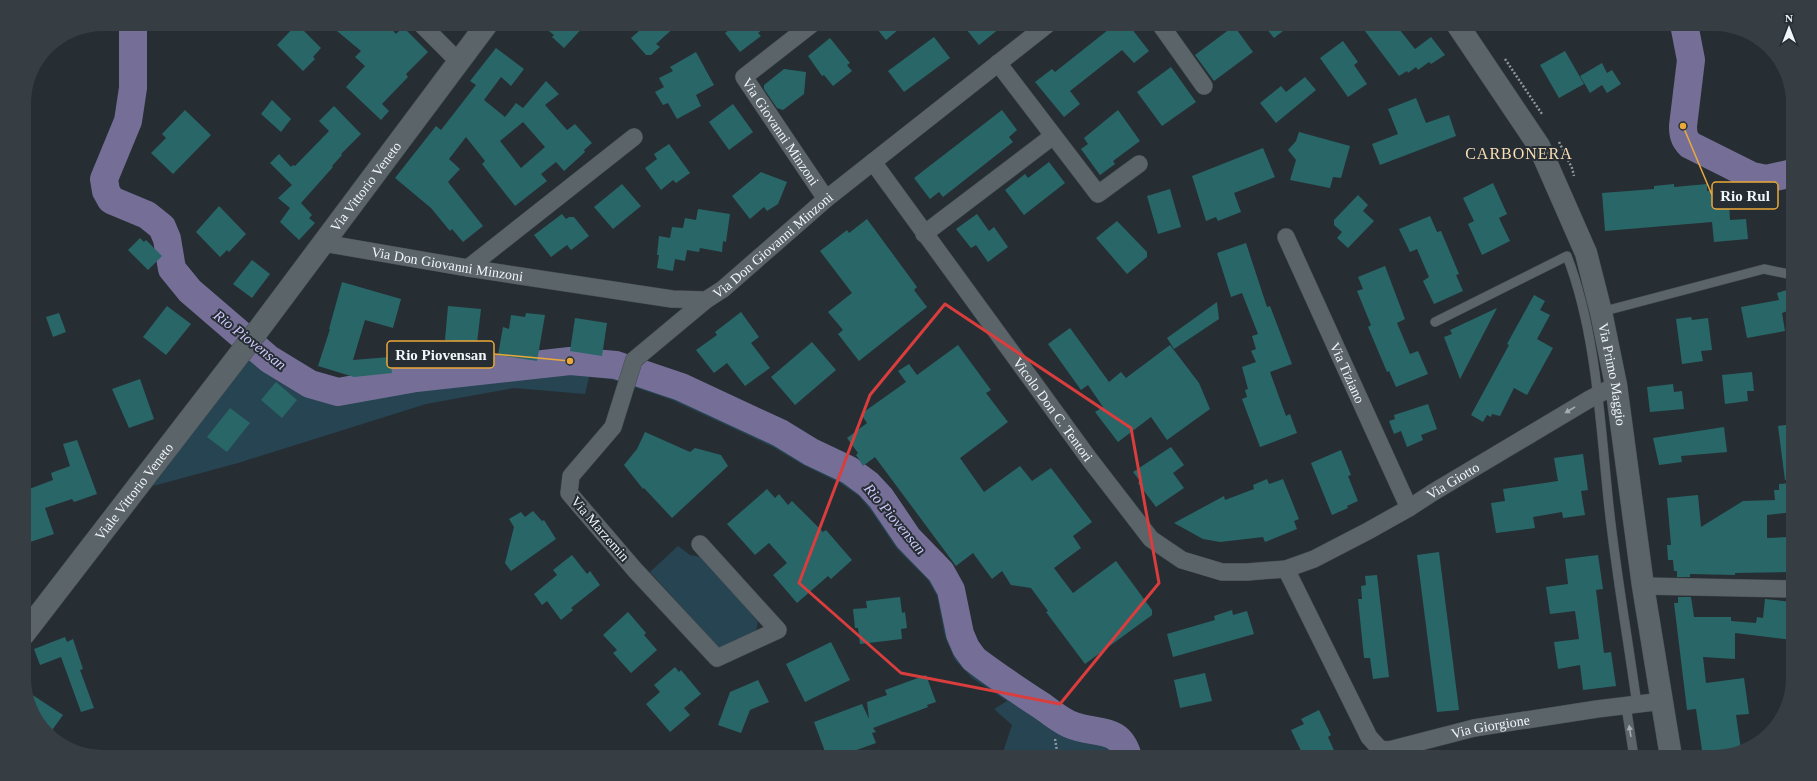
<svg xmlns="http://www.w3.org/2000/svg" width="1817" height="781" viewBox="0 0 1817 781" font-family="'Times New Roman',serif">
  <rect width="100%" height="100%" fill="#262e33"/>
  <g fill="#264452">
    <polygon points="261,338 283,355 309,372 321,376 338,380 413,367 562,350 586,350 618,354 682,376 786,424 815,442 854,460 877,478 893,496 917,531 949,564 962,586 969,612 971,630 974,639 982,652 988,658 1046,695 1070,713 1093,720 1113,723 1128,730 1138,747 1140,757 1003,757 1003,752 1012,725 994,709 1007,701 972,678 955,660 945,637 937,596 928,580 897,549 872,512 860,497 840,483 803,465 773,447 672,400 611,379 589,377 585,394 514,388 426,404 238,463 153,486"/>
    <polygon points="678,546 690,555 706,558 758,622 756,631 720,649 650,572"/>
  </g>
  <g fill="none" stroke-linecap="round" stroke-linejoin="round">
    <g stroke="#756f98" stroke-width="28">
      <path d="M133,24v64l-5,33 -24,58 2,12 5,9 36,15 15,12 5,12 5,30 18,22 79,68 41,25 28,8 78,-14 154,-17 46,4 65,22 99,46 31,19 38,18 19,14 13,14 27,40 33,34 10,18 9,44 6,14 8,11c22,17 45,32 68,47 8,6 18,14 27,18 27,12 50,0 59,33"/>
      <path d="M1684,24l7,36 -8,66c0,8 1,13 7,19l62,31 14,3 27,-6"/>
    </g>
  </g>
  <g fill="#296668" fill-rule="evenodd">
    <polygon points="297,24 321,48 313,57 315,59 303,71 277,45"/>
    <polygon points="343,24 387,24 396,34 403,27 428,52 406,74 408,77 382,104 389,111 381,120 346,87 365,66 355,57 361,51 337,31"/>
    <polygon points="540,24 586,24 564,48 552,37 554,35"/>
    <polygon points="647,24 678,24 656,44 660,47 651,55 646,55 631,38"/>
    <polygon points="737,24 769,24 758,33 761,36 740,52 725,33"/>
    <polygon points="873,24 905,24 886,40"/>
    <polygon points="962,24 1005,24 979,45"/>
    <polygon points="1103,24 1128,24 1149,51 1134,63 1122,50 1070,91 1080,104 1064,117 1035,82 1052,69 1055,72 1108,30"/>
    <polygon points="1263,24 1292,24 1274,38"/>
    <polygon points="1375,24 1395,24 1415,49 1431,37 1445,55 1431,64 1429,62 1418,70 1416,67 1408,73 1407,71 1399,76 1365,31"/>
    <polygon points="1234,26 1253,52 1214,81 1195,55"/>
    <polygon points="934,37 950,58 904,92 888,71"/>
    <polygon points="830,38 850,63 847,65 852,71 833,86 824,75 822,76 808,56"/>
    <polygon points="1343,41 1358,62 1354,65 1367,84 1348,97 1320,58"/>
    <path d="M496,48l28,21 -13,17 -10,-9 -17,23 21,17 11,-14 7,5 23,-27 13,13 -14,11 22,25 8,-6 17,19 -8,7 1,2 -21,19 -8,-9 -15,12 6,7 -32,25 -33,-42 3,-3 -19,-24 -17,22 11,10 -12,13 35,44 -20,16 -11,-13 -2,2 -19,-23 -36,-30 41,-52 5,4 35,-45 -6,-4zM523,122l22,25 -24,21 -21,-27z"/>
    <polygon points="1565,51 1584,84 1559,98 1540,65"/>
    <polygon points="696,52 714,85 696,95 701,106 677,119 668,103 663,105 655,92 664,87 659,78 673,71 670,67"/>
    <polygon points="1602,63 1607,73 1612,70 1621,84 1607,93 1602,85 1590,93 1580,76"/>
    <polygon points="1171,67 1196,102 1162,126 1137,92"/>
    <polygon points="784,69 806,72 804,94 783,110 777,108 764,89 764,85"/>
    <polygon points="1305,77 1316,90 1276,123 1260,103 1281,86 1286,92"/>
    <polygon points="1416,98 1426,123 1449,115 1456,136 1380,165 1372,144 1398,134 1388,109"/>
    <polygon points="272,100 291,119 281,132 261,114"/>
    <polygon points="733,104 753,132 729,150 709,122"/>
    <polygon points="334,106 361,134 341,154 342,155 332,166 333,167 301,203 312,215 309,218 315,223 299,240 280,222 290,208 278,198 292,185 270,163 279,154 291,167 293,165 295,166 329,131 319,121"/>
    <polygon points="185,110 211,135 173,174 151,153 166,138 162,134"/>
    <polygon points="1002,110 1017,130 1009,137 1013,142 943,197 939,192 930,199 914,178"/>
    <polygon points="1118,110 1140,141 1113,161 1115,164 1100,175 1081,149 1088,144 1084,138"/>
    <polygon points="1299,132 1350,146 1341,178 1333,177 1330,188 1290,180 1296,160 1288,150 1296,141"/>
    <polygon points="669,144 690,173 676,183 673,180 661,190 645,168 657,159 654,154"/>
    <polygon points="1263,148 1275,177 1234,193 1241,212 1218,221 1216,217 1206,221 1192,176"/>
    <polygon points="1049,162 1065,183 1024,215 1005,190 1025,174 1028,178"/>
    <polygon points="761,172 787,182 778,204 767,211 764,207 750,219 732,196"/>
    <polygon points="1493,183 1507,214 1499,218 1510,241 1482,255 1468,224 1474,221 1463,198"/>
    <polygon points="622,184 641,206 613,229 594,207"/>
    <polygon points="1674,184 1674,187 1707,184 1707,191 1728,189 1730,220 1746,219 1748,239 1714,242 1712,222 1605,231 1602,193 1654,189 1654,186"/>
    <polygon points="1170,189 1181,227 1158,234 1147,196"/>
    <polygon points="1358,195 1368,205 1363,211 1374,221 1348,248 1337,238 1342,232 1334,225 1334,220"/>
    <polygon points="219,206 246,234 229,252 227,250 220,257 196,232"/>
    <polygon points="698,209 730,214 726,242 723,241 722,252 700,248 699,252 687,250 685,261 675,259 673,271 657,268 659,255 657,255 659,236 670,238 672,227 683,228 685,218 696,220"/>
    <polygon points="562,214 566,219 569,217 574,217 589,236 571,250 567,245 551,257 534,235"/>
    <polygon points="977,214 989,231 994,227 1008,247 988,262 976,245 971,248 956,229"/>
    <polygon points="1430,216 1437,232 1441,231 1459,274 1456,275 1463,291 1434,304 1423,281 1429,277 1417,249 1410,252 1399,229"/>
    <polygon points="867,219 917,287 914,290 927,307 859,361 838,334 843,330 828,312 852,293 820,251 847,230 849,233"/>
    <polygon points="1117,221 1147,252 1147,257 1127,274 1096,238"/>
    <polygon points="140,238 144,242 146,240 162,256 148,270 128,250"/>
    <polygon points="1246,243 1267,307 1270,306 1292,364 1270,372 1286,416 1290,414 1297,433 1260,447 1242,399 1247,397 1245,390 1248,389 1242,367 1256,362 1251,351 1256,349 1252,336 1258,334 1242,293 1231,297 1217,253"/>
    <polygon points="252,260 270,274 252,298 233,284"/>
    <polygon points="1385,266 1405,319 1397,323 1410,354 1418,351 1428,374 1396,387 1389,371 1387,372 1368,327 1371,325 1357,291 1363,289 1358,277"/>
    <polygon points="342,282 401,299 393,328 365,320 353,360 390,357 392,373 354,377 318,366 330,329 329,329"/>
    <polygon points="1793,288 1793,309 1782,313 1785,331 1747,338 1741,307 1779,300 1777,293"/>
    <polygon points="1534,295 1545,301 1540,310 1550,315 1537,339 1553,348 1527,395 1514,388 1500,416 1492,414 1491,417 1487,415 1483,422 1471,415 1509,345 1507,344"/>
    <polygon points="1217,302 1219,319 1174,349 1167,338"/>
    <polygon points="167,306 191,324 166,355 143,337"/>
    <polygon points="448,306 481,309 477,343 445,340"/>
    <polygon points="1497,308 1460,379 1444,337 1452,334 1450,330"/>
    <polygon points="741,312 759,337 751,343 770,368 745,386 727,363 714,373 696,350 717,335 715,332"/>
    <polygon points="59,313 66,332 53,337 46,317"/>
    <polygon points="526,313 545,315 537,361 498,355 503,327 509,329 511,315 525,317"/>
    <polygon points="1691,317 1692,320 1708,318 1712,350 1701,351 1703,361 1682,364 1676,319"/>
    <polygon points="575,318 607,323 602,356 570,351"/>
    <polygon points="1070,328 1109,382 1121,372 1126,378 1170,345 1199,383 1210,409 1167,440 1151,417 1118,442 1095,412 1103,407 1088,385 1081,390 1048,344"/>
    <polygon points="812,342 836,370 795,405 771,377"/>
    <polygon points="958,345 991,390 986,393 1008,422 960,458 984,492 1020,466 1032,481 1051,468 1092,522 1073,536 1081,548 1054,568 1073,593 1116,561 1152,610 1152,615 1085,664 1046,612 1048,611 1031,588 1011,585 1002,571 992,579 973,553 956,566 875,457 863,466 856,455 858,453 847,438 867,423 861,414 906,382 898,371 909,364 917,375"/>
    <polygon points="1752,372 1754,391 1747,391 1748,401 1725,404 1722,375"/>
    <polygon points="140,379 154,419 129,428 112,389"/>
    <polygon points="276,382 297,400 282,418 261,400"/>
    <polygon points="1673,384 1674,392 1682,391 1684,409 1650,412 1647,387"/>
    <polygon points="1428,404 1437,429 1421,435 1423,440 1407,447 1401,431 1394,434 1389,421 1395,419 1394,415"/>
    <polygon points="230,408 250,423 227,452 207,437"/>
    <polygon points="1793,424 1793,479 1785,480 1778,426"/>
    <polygon points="1724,427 1727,452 1681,456 1682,462 1659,465 1653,438"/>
    <polygon points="645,432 690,452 695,448 721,455 728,466 672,518 644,488 643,489 624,465 637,449"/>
    <polygon points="77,440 97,494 74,502 72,499 45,508 54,534 27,543 24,536 24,491 53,480 51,473 70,466 63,444"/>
    <polygon points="1171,447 1184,465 1173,473 1184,488 1156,507 1138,483 1140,481 1133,472"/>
    <polygon points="1341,450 1351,475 1348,476 1358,501 1347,506 1348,508 1332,515 1311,463"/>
    <polygon points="1583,454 1588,490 1581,491 1585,515 1563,518 1562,512 1533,517 1535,528 1496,533 1491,503 1505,501 1503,489 1558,481 1554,458"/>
    <polygon points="1267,479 1269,484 1283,479 1299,519 1294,521 1297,529 1265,542 1263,537 1220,542 1203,539 1174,523 1224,496 1225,500 1254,489 1253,485"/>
    <polygon points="1793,483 1793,512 1767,515 1767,538 1788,537 1789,572 1735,573 1735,575 1690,574 1690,577 1677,577 1677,571 1674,571 1673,560 1668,560 1667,545 1671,545 1667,498 1698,495 1701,527 1743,501 1775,500 1774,490 1779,490 1779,484"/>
    <polygon points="767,489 775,498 779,494 788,505 792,501 823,532 826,530 852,560 831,579 828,576 797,603 773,575 787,563 769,543 755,555 727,524"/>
    <polygon points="533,511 542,521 544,520 556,539 511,571 505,563 514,527 509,519 521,512 525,517"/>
    <polygon points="1439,552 1459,710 1437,712 1417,555"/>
    <polygon points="572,555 587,574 590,571 600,585 571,608 573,610 561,620 547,601 542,605 534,594 557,575 553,570"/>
    <polygon points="1598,555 1603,589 1596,590 1604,653 1611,652 1616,686 1583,690 1580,665 1558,669 1554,642 1579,639 1575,611 1550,614 1546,587 1568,584 1565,559"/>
    <polygon points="1377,575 1389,677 1373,679 1370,658 1364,658 1358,599 1362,599 1361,586 1366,585 1365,576"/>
    <polygon points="900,597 902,613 905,612 907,628 901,629 902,639 860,644 858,628 855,628 853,609 867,608 866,601"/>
    <polygon points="1678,597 1691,597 1694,617 1731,617 1731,621 1756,623 1757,617 1763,618 1765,599 1793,602 1793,640 1735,633 1735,659 1703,657 1706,683 1744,678 1749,714 1736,715 1741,749 1714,757 1703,757 1696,709 1687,710 1674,603 1678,603"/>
    <polygon points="1232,610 1233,615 1247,611 1254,634 1173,657 1167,634 1215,620 1214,616"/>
    <polygon points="628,612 646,633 644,635 657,650 631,673 613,653 617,650 603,635"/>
    <polygon points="65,637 67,642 73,639 83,669 80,670 94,708 81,712 61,657 40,665 34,649"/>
    <polygon points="831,642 850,680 805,702 786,664"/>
    <polygon points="675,667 679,672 681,670 701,694 684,708 690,715 670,732 646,704 660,692 654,685"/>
    <polygon points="1205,673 1212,701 1180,708 1174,680"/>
    <polygon points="926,675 936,702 927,705 928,707 873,728 876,732 872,733 876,743 837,757 827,757 814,722 862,704 869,719 867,702 887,695 885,690"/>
    <polygon points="758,680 769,702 750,710 741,733 718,725 730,692"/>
    <polygon points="28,692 63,715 50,733 40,726"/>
    <polygon points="1319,710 1331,735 1328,737 1337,757 1304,757 1291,730 1304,724 1301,719"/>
  </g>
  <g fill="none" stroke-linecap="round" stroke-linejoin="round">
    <g stroke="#454d50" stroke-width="10">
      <g id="service">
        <polyline points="1601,312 1764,269 1793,275"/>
        <path d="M1435,322l132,-66c30,78 33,168 42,251 7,66 19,132 28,198"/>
        <polyline points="1626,706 1634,757"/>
      </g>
    </g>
    <g stroke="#454d50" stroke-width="18">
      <g id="minor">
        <polyline points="421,24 459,62"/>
        <path id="s1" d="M812,24l-68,53 82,122"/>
        <polyline points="1160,24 1204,86"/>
        <polyline points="998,63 1098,194 1139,164"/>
        <path id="s2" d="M873,162l217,298 61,79 31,21 40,12h25l39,-3 28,-10 54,-28 41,-23 23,-15 156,-93 28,-15"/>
        <polyline points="924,234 1053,136"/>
        <path id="s3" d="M1286,237l123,271"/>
        <path id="s4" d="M323,243l145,25 204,31 34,1 17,-11 103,-90 222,-175"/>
        <polyline points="468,268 634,137"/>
        <polyline points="700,544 778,630 717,658 635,570 569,493 571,476 613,427 634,360 706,300"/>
        <path id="s5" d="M1286,569l83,168 11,12 9,1 85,-22 123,-19 66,-8"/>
        <polyline points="1643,586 1793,589"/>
      </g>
    </g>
    <g stroke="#454d50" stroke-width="23">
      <g id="tertiary">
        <path id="s6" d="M1457,24l82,122 47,107 15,59 15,73 27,201 28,171"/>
        <path id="s7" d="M24,634l235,-305 228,-305"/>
      </g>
    </g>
    <g stroke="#91989c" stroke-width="2.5" stroke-dasharray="2 2" stroke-linecap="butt">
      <polyline points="1505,59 1542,114"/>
      <polyline points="1559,142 1572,168 1574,176"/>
      <polyline points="1055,739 1058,757"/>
    </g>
    <use href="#service" stroke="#5b6469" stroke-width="9"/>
    <use href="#minor" stroke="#5b6469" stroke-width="17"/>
    <use href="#tertiary" stroke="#5b6469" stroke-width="22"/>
  </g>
  <defs><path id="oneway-solid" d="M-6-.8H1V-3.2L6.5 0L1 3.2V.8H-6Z"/></defs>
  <g fill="#a6adb1">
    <use href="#oneway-solid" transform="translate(1570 410) rotate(149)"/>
    <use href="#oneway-solid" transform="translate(1630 731) rotate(-99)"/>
  </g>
  <path fill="none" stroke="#d93d3d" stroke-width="3" stroke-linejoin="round" d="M945,304l186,124 28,155 -99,121 -159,-31 -102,-90 71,-188z"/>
  <g text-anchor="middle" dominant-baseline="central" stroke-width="4" stroke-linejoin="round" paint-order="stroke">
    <g font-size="14" fill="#f0f6f9" stroke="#262e33">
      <text stroke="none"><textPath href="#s1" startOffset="152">Via Giovanni Minzoni</textPath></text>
      <text stroke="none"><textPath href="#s7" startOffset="563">Via Vittorio Veneto</textPath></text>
      <text stroke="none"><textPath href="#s4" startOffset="474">Via Don Giovanni Minzoni</textPath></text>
      <text stroke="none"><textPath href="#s4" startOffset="126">Via Don Giovanni Minzoni</textPath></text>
      <text stroke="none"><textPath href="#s3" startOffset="149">Via Tiziano</textPath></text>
      <text stroke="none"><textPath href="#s6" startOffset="388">Via Primo Maggio</textPath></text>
      <text stroke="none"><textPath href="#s2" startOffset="306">Vicolo Don C. Tentori</textPath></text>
      <text stroke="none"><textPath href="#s2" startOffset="801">Via Giotto</textPath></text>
      <text stroke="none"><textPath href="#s7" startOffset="180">Viale Vittorio Veneto</textPath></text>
      <text transform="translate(600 529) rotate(49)">Via Marzemin</text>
      <text stroke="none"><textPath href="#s5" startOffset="317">Via Giorgione</textPath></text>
    </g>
    <g font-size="15" font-style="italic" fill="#cfc8fd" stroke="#262e33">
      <text transform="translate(250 340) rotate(38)">Rio Piovensan</text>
      <text transform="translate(895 519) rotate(50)">Rio Piovensan</text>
    </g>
    <g font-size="16" letter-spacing="1" fill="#fbdfb7" stroke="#262e33">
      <text x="1519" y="153">CARBONERA</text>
    </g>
  </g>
  <path d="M0 0H1817V781H0ZM103 31H1714A72 72 0 0 1 1786 103V678A72 72 0 0 1 1714 750H103A72 72 0 0 1 31 678V103A72 72 0 0 1 103 31Z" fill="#363e43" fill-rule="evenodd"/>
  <path fill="none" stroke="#eba93a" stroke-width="1.5" d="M1683 126L1712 195M570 361L494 354"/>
  <g fill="#eba93a" stroke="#262e33" stroke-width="1.5">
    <circle cx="1683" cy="126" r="4"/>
    <circle cx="570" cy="361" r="4"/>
  </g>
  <g fill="#262e33" stroke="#eba93a" stroke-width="1.5">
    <rect x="1712" y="182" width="66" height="27" rx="4"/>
    <rect x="387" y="341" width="107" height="27" rx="4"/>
  </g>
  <g font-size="15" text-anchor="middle" font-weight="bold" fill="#f0f6f9">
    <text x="1745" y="201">Rio Rul</text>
    <text x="441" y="360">Rio Piovensan</text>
  </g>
  <g transform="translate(1789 28)" stroke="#262e33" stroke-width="3" paint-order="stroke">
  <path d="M0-3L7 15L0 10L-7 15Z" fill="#f0f6f9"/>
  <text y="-6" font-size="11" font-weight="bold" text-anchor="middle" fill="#f0f6f9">N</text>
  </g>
</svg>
